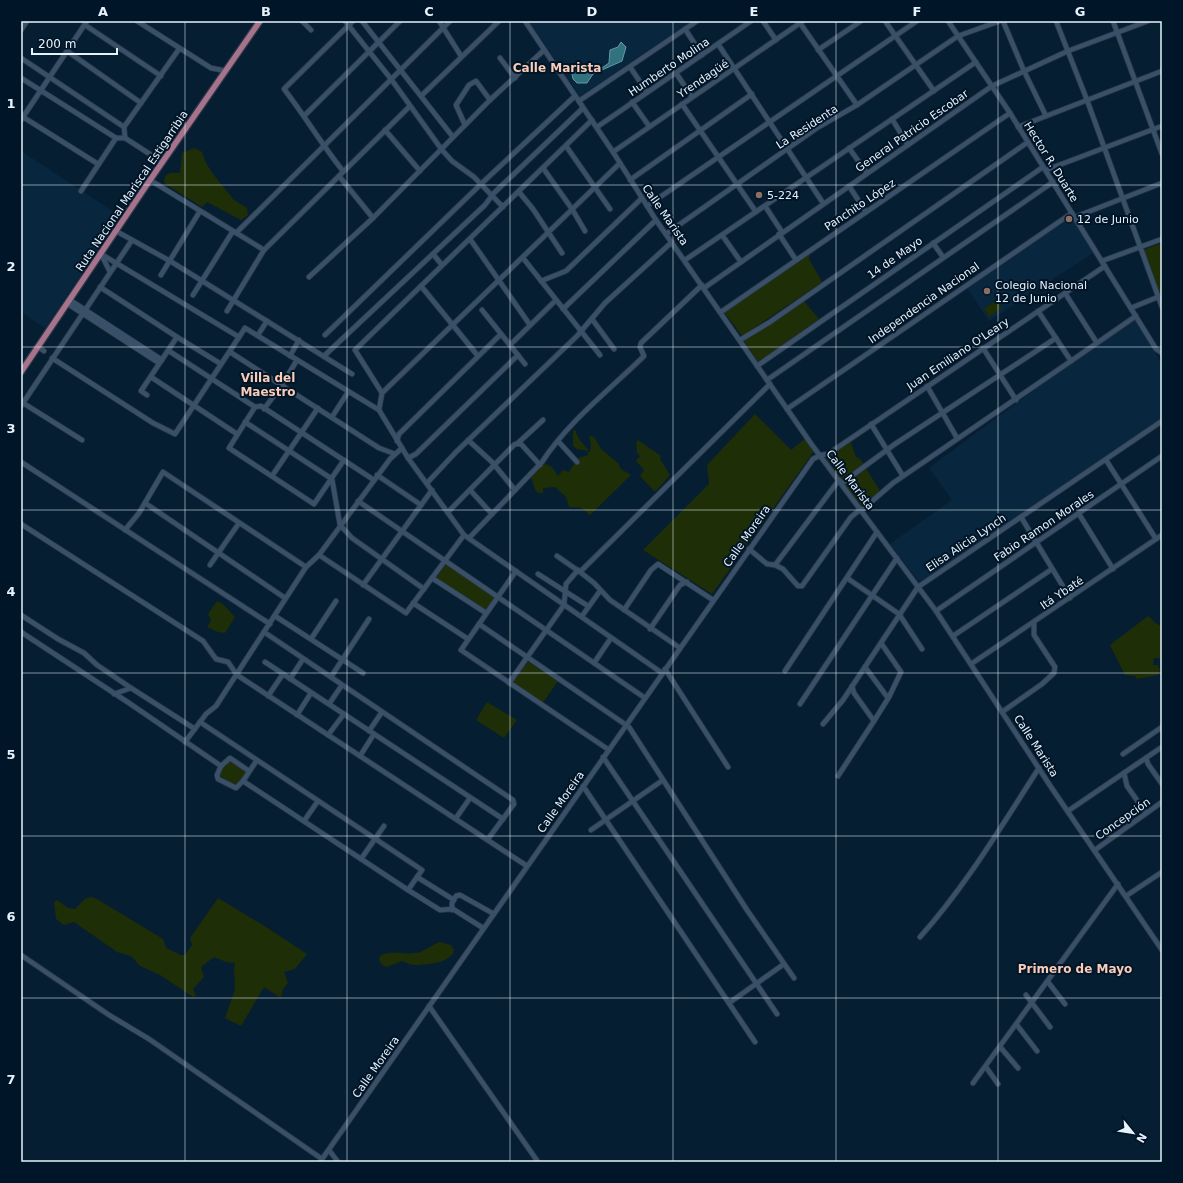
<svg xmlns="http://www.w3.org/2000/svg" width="1183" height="1183" viewBox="0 0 1183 1183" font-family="'DejaVu Sans',sans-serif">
  <rect width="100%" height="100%" fill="#061e31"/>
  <g fill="#08273f">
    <polygon points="529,21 691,21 580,96"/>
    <polygon points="21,151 120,216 45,328 21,312"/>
    <polygon points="1072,217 1093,253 989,321 967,288"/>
    <polygon points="1134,319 1162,364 1162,419 922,586 890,544 952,500 929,468 1083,354"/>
  </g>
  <g fill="#1e2e06">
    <polygon points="194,148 202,152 206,163 213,174 234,200 247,208 248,215 241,220 207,202 202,207 164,183 165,176 170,173 180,173 182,153"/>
    <polygon points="1162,243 1162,300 1143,250"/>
    <polygon points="811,251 809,259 822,282 742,336 724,312"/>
    <polygon points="803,300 819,319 758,362 744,341"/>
    <polygon points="996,300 1002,308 989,317 984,309"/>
    <polygon points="755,414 791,450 807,437 814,451 712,594 643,550 709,484 707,465"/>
    <path d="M574,430l2,1c1,9 9,13 13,21h1l1,-7 -2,-10 6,3 6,11 17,14 3,6 10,6 -41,40 -9,-7 -12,-1 -3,-10 -11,-10 -12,1v5c-10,1 -8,-8 -12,-15l8,-12 7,-2 6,3 6,9 5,-6 6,2 5,-8h4v-6l10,-3v-4l-11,-2 -4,-3v-15z"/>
    <polygon points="638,440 661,456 660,459 670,475 657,490 654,491 640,476 644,470 636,461 640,456 637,453 636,443"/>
    <polygon points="850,440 856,457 860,459 882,494 862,510 826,458"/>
    <polygon points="446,564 495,598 486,611 436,578"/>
    <polygon points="217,601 223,604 235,617 225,633 218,632 207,627 211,621 208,614"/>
    <polygon points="1148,616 1157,624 1162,626 1162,664 1161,658 1154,658 1153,665 1158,665 1160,670 1158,675 1137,679 1135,676 1125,675 1110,645"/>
    <polygon points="527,661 558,681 542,704 511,683"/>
    <polygon points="487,702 517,720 504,738 476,720"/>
    <polygon points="230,760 247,771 236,787 219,775 219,771"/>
    <polygon points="91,897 97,899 163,939 166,948 181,955 185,955 192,945 190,938 218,898 266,927 307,954 295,969 284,972 288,983 283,989 281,998 264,987 241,1026 225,1018 235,989 234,969 235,963 226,962 214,957 201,967 204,977 193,989 196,996 193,997 160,975 140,966 131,956 117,952 74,922 64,925 56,919 54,902 57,900 68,908 75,909 85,899"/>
    <path d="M440,942l11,3 3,5c-2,13 -28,15 -40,15 -4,0 -9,-3 -12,-4l-15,6 -5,-2 -3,-5 1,-4c14,-7 20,-1 34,-3 9,0 17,-8 26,-11z"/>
  </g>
  <polygon fill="#30727d" stroke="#6798a3" points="621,42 626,47 622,61 593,74 587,83 577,83 573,79 572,74 578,66 592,68 596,72 609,63 610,50 618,47"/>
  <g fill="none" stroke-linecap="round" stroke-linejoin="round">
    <g stroke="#2e3646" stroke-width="6">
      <g id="minor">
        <polyline points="137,21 211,68 226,71"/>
        <polyline points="302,21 311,30"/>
        <polyline points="345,21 391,79 442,150 452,161 474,177 503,207"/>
        <polyline points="362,21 453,137"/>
        <polyline points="439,21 461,56"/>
        <polyline points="525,21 613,152 656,220 812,445 936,611 1051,787 1162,950"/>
        <polyline points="763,21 776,40"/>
        <polyline points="885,21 934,91"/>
        <polyline points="948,21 1010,113 1156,349 1162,353"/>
        <polyline points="1003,21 1024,71 1046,116"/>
        <polyline points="1056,21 1087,100 1162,307"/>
        <polyline points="1113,21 1162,154"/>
        <polyline points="800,23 857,105"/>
        <polyline points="85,25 161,76"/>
        <polyline points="685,29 702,55"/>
        <polyline points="21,30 27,21"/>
        <polyline points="718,44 823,203"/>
        <polyline points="818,50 861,21"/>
        <polyline points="67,51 141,103"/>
        <polyline points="21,58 124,127"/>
        <polyline points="500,58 515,78"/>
        <polyline points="630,67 647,92"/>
        <polyline points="676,73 692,97"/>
        <polyline points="21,78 116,138"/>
        <polyline points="421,96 499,21"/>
        <polyline points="579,101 697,21"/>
        <polyline points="632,102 649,126"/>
        <polyline points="682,104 756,212"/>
        <polyline points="305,115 400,21"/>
        <polyline points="23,117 98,164"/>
        <polyline points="892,119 908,145"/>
        <polyline points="21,120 87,21"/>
        <polyline points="465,125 456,105 469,85 476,81 490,100"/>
        <polyline points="597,127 751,21"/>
        <polyline points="1018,127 1162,71"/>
        <polyline points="385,130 420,171"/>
        <polyline points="125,138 124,127 179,49"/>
        <polyline points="566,146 610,209"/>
        <polyline points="849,148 867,173"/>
        <polyline points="613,152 803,21"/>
        <polyline points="543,168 572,209 585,231"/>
        <polyline points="1046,170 1162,126"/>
        <path d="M343,171c-21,-26 -38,-55 -59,-82l69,-68"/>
        <polyline points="339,176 373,218"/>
        <polyline points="150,180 264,250"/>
        <polyline points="630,180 752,94"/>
        <polyline points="849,186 866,212"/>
        <polyline points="81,191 116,138 125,138 162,162"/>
        <polyline points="519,192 533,209 562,253"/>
        <polyline points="647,206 917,21"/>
        <polyline points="765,206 782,232"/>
        <polyline points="1075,217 1162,183"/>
        <polyline points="116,231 170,261 352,374"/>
        <polyline points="236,233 450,21"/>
        <polyline points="666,234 817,128 857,105 958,36 1000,21"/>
        <polyline points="779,234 796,260"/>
        <polyline points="722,235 741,262"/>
        <polyline points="470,239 530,325"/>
        <polyline points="933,243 943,257"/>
        <polyline points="101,254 239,337"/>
        <polyline points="101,254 110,272"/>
        <polyline points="433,254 442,265"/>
        <polyline points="523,258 600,355"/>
        <polyline points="685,260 976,62"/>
        <polyline points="1102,261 1162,239"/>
        <polyline points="161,275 200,211"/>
        <polyline points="309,277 373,218 490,100 543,51"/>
        <polyline points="541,281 566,271 642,198"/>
        <polyline points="421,286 478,356"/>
        <polyline points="100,287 177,337 221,364"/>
        <polyline points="704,288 992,86 1068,51 1148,21"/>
        <polyline points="1065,293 1097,343"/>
        <polyline points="193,295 233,231"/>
        <polyline points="70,300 162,360"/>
        <polyline points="68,304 159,363"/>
        <polyline points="1131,308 1158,297"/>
        <polyline points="563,309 656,220"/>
        <polyline points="482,310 525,364"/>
        <polyline points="227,311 264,250 410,106"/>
        <polyline points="1038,311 1071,361 1136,316"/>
        <polyline points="721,312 1010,113"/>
        <polyline points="592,319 614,349"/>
        <polyline points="258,335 267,321"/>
        <polyline points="325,335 481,184 575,96"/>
        <polyline points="740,340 770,322 1028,142"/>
        <polyline points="510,345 556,300"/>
        <polyline points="38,347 44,351"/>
        <polyline points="983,348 1016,400"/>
        <polyline points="169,351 255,407 261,406 374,480"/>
        <polyline points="230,352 379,448 395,454"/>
        <polyline points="290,356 299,340"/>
        <polyline points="324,356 485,205 494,193 583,108"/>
        <polyline points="52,358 153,423 175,434 245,328 379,410 408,458 464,535 662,673"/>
        <polyline points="757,366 1043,167"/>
        <polyline points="151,377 237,434"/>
        <polyline points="767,380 1053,182"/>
        <polyline points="927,386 957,438"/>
        <polyline points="382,393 355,350 592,120"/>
        <polyline points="147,395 141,391 177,337"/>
        <polyline points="23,403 82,440"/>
        <polyline points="21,406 132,240"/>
        <polyline points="255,407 229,448 314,504 344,460"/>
        <polyline points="264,409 282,385 297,360"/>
        <polyline points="787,409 1072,213"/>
        <polyline points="379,410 382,393 620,163"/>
        <polyline points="332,417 348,392"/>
        <polyline points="245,422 332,479 340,525 352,538 424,589"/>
        <polyline points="871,424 903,476"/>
        <polyline points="468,440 492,462 515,490"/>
        <polyline points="397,441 399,434 501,334"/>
        <polyline points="558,441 577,462"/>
        <polyline points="518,443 543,420"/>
        <polyline points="408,458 416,454 518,355"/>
        <polyline points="1106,460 1156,539"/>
        <polyline points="21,462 270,624"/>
        <polyline points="377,475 421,505"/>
        <polyline points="272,476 318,408"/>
        <polyline points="427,483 456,452 577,336 605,303 672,242"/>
        <polyline points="842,483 895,444 1056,338"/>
        <polyline points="470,490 492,514"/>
        <polyline points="358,501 645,698"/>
        <polyline points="145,503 285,598"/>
        <polyline points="862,510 893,483 1071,361"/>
        <polyline points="448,512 515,444 521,444 540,465"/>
        <polyline points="1079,514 1113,569"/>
        <polyline points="1021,517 1070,598"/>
        <polyline points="21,524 203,641 216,659 228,662 237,675 527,866"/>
        <polyline points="125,530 139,513 163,472 306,567"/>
        <path d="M469,538l73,-76c26,-40 66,-71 100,-104l2,-2 -4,-9 1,-4 61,-58"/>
        <polyline points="749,549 767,564 775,565 839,480"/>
        <polyline points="319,555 406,613 464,535"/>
        <polyline points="557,556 580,572 770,384"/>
        <polyline points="210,565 239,523"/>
        <polyline points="775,565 783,569 798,586 802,586 851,517 861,509"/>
        <polyline points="516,571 461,650 609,750"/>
        <polyline points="580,572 594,583 610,600 680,648"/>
        <polyline points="538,574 588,606"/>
        <polyline points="432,578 486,613"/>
        <polyline points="847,578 899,614 922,649"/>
        <polyline points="363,585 432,490"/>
        <polyline points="413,603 468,639"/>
        <polyline points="624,610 651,570 658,564 713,600"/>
        <polyline points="936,611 1162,456"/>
        <polyline points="21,615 58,639 84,653 97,665 131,688"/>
        <polyline points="275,616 363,673"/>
        <polyline points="582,616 600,591"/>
        <polyline points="479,624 629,727 747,910 794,978"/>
        <polyline points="650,629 680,585 687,582"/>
        <polyline points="21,632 129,703 221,766"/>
        <polyline points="264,632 513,800 514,804 488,839"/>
        <polyline points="953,636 1052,569"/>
        <polyline points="311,639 336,601"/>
        <polyline points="265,662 503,819"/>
        <polyline points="594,663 611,638"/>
        <polyline points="971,664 1162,535"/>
        <polyline points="865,667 888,698"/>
        <polyline points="665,669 728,767"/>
        <polyline points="785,671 877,532"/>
        <polyline points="331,677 369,619"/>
        <polyline points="290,679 303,659"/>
        <polyline points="509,683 564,605 566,584 578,570"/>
        <polyline points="114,694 131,688 195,729"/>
        <polyline points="268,696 283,674"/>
        <polyline points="329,704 342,685"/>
        <polyline points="800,704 897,558"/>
        <polyline points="1002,712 1042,684 1054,673 1055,667 1034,635 1034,623"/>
        <polyline points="297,715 311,693"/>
        <polyline points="874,721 889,697 901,672 881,643"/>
        <polyline points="200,722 422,870 408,890"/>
        <polyline points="823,724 843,700 918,587 1162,421"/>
        <polyline points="369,731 382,712"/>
        <polyline points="328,735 344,714"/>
        <polyline points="185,742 206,714 216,706 306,567 319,555 390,459 402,448"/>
        <polyline points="1123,754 1162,727"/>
        <polyline points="360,756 374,734"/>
        <polyline points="603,757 777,1014"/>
        <polyline points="1146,758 1148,764 1162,784"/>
        <polyline points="249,771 230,758 221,766 217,775 218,779 236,788 243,781 257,760"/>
        <polyline points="1124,773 1127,786 1146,813"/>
        <polyline points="838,776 874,721 854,693 852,686"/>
        <polyline points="243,781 408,890 440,910 453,909 483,928"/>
        <polyline points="583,786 755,1042"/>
        <polyline points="1068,811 1162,747"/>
        <polyline points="456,818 470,798"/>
        <polyline points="304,821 318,801"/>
        <polyline points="591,830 663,780"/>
        <polyline points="1095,850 1162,802"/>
        <polyline points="361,859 384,826"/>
        <polyline points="417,877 454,900"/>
        <polyline points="1126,896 1162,872"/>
        <polyline points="452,910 452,903 456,896 460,895 494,914"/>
        <path d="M920,937c46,-51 82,-112 119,-169"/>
        <polyline points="21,955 109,1015 149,1039 322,1159"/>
        <polyline points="1048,982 1065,1004"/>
        <polyline points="1026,995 1050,1027"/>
        <polyline points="729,1003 784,964"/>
        <polyline points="429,1006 538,1162"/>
        <polyline points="1017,1025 1037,1051"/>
        <polyline points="1001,1048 1018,1068"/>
        <polyline points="986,1067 998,1084"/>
        <polyline points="973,1083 1118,884"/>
        <polyline points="329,1150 338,1162"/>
        <polyline points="320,1162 813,459 821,455 828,454 1105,266"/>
      </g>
    </g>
    <g stroke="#2e3646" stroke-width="8">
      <polyline id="major" points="21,372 150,180 260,21"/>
    </g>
    <use href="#minor" stroke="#385168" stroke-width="4.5"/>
    <use href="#major" stroke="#a6738c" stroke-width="5.5"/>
  </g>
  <path fill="none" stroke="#e6f2fc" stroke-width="1" stroke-opacity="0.55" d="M185,21v1141M347,21v1141M510,21v1141M673,21v1141M836,21v1141M998,21v1141M21,185h1141M21,347h1141M21,510h1141M21,673h1141M21,836h1141M21,998h1141"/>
  <g fill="#8d6e63" stroke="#001527" stroke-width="1.5">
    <circle cx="759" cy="195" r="4"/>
    <circle cx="1069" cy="219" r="4"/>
    <circle cx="987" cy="291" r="4"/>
  </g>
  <g text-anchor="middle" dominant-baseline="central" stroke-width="4" stroke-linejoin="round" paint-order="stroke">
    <g font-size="11" fill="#e6f2fc" stroke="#001527">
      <text transform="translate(669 67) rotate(-34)">Humberto Molina</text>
      <text transform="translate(703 79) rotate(-34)">Yrendagüé</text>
      <text transform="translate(807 127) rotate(-33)">La Residenta</text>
      <text transform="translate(912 131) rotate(-35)">General Patricio Escobar</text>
      <text transform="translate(1051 162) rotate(58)">Hector R. Duarte</text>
      <text transform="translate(132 191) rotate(-56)">Ruta Nacional Mariscal Estigarribia</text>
      <text transform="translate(860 205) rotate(-34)">Panchito López</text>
      <text transform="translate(665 215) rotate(55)">Calle Marista</text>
      <text transform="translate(895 258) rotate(-35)">14 de Mayo</text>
      <text transform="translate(924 303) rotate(-35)">Independencia Nacional</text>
      <text transform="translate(958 354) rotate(-34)">Juan Emiliano O'Leary</text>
      <text transform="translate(850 480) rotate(53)">Calle Marista</text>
      <text transform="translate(1044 526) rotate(-34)">Fabio Ramon Morales</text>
      <text transform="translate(747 536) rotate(-55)">Calle Moreira</text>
      <text transform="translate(966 543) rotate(-34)">Elisa Alicia Lynch</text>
      <text transform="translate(1062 593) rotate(-34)">Itá Ybaté</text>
      <text transform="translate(1036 746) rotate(57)">Calle Marista</text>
      <text transform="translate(561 802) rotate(-55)">Calle Moreira</text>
      <text transform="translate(1123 819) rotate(-35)">Concepción</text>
      <text transform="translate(376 1067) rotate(-55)">Calle Moreira</text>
    </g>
    <g font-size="11" fill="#e6f2fc" stroke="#001527" text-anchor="start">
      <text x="767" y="195">5-224</text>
      <text x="1077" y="219">12 de Junio</text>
      <text x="995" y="285">Colegio Nacional<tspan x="995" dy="13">12 de Junio</tspan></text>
    </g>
    <g font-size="12" font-weight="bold" fill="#fbccb8" stroke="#001527">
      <text x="557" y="68">Calle Marista</text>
      <text x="268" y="378">Villa del<tspan x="268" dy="14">Maestro</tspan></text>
      <text x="1075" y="969">Primero de Mayo</text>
    </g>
  </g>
  <rect width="1183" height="1183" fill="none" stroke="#001527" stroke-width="44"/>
  <g transform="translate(1133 1133) rotate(120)" stroke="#001527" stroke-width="3" paint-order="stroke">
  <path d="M0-3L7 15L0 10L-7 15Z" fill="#e6f2fc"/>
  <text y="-6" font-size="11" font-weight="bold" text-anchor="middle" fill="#e6f2fc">N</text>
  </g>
  <path d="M32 48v6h85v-6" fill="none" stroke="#e6f2fc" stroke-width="2"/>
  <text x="38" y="48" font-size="12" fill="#e6f2fc" stroke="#001527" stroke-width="3" paint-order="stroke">200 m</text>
  <rect x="22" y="22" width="1139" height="1139" fill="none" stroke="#e6f2fc" stroke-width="1.5"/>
  <g font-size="13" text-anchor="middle" font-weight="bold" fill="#e6f2fc">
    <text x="103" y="16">A</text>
    <text x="266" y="16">B</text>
    <text x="429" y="16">C</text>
    <text x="592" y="16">D</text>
    <text x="754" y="16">E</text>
    <text x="917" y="16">F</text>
    <text x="1080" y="16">G</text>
    <text x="11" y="108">1</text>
    <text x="11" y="271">2</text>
    <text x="11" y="433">3</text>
    <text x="11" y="596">4</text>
    <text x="11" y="759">5</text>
    <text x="11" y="921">6</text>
    <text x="11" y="1084">7</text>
  </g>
</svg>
